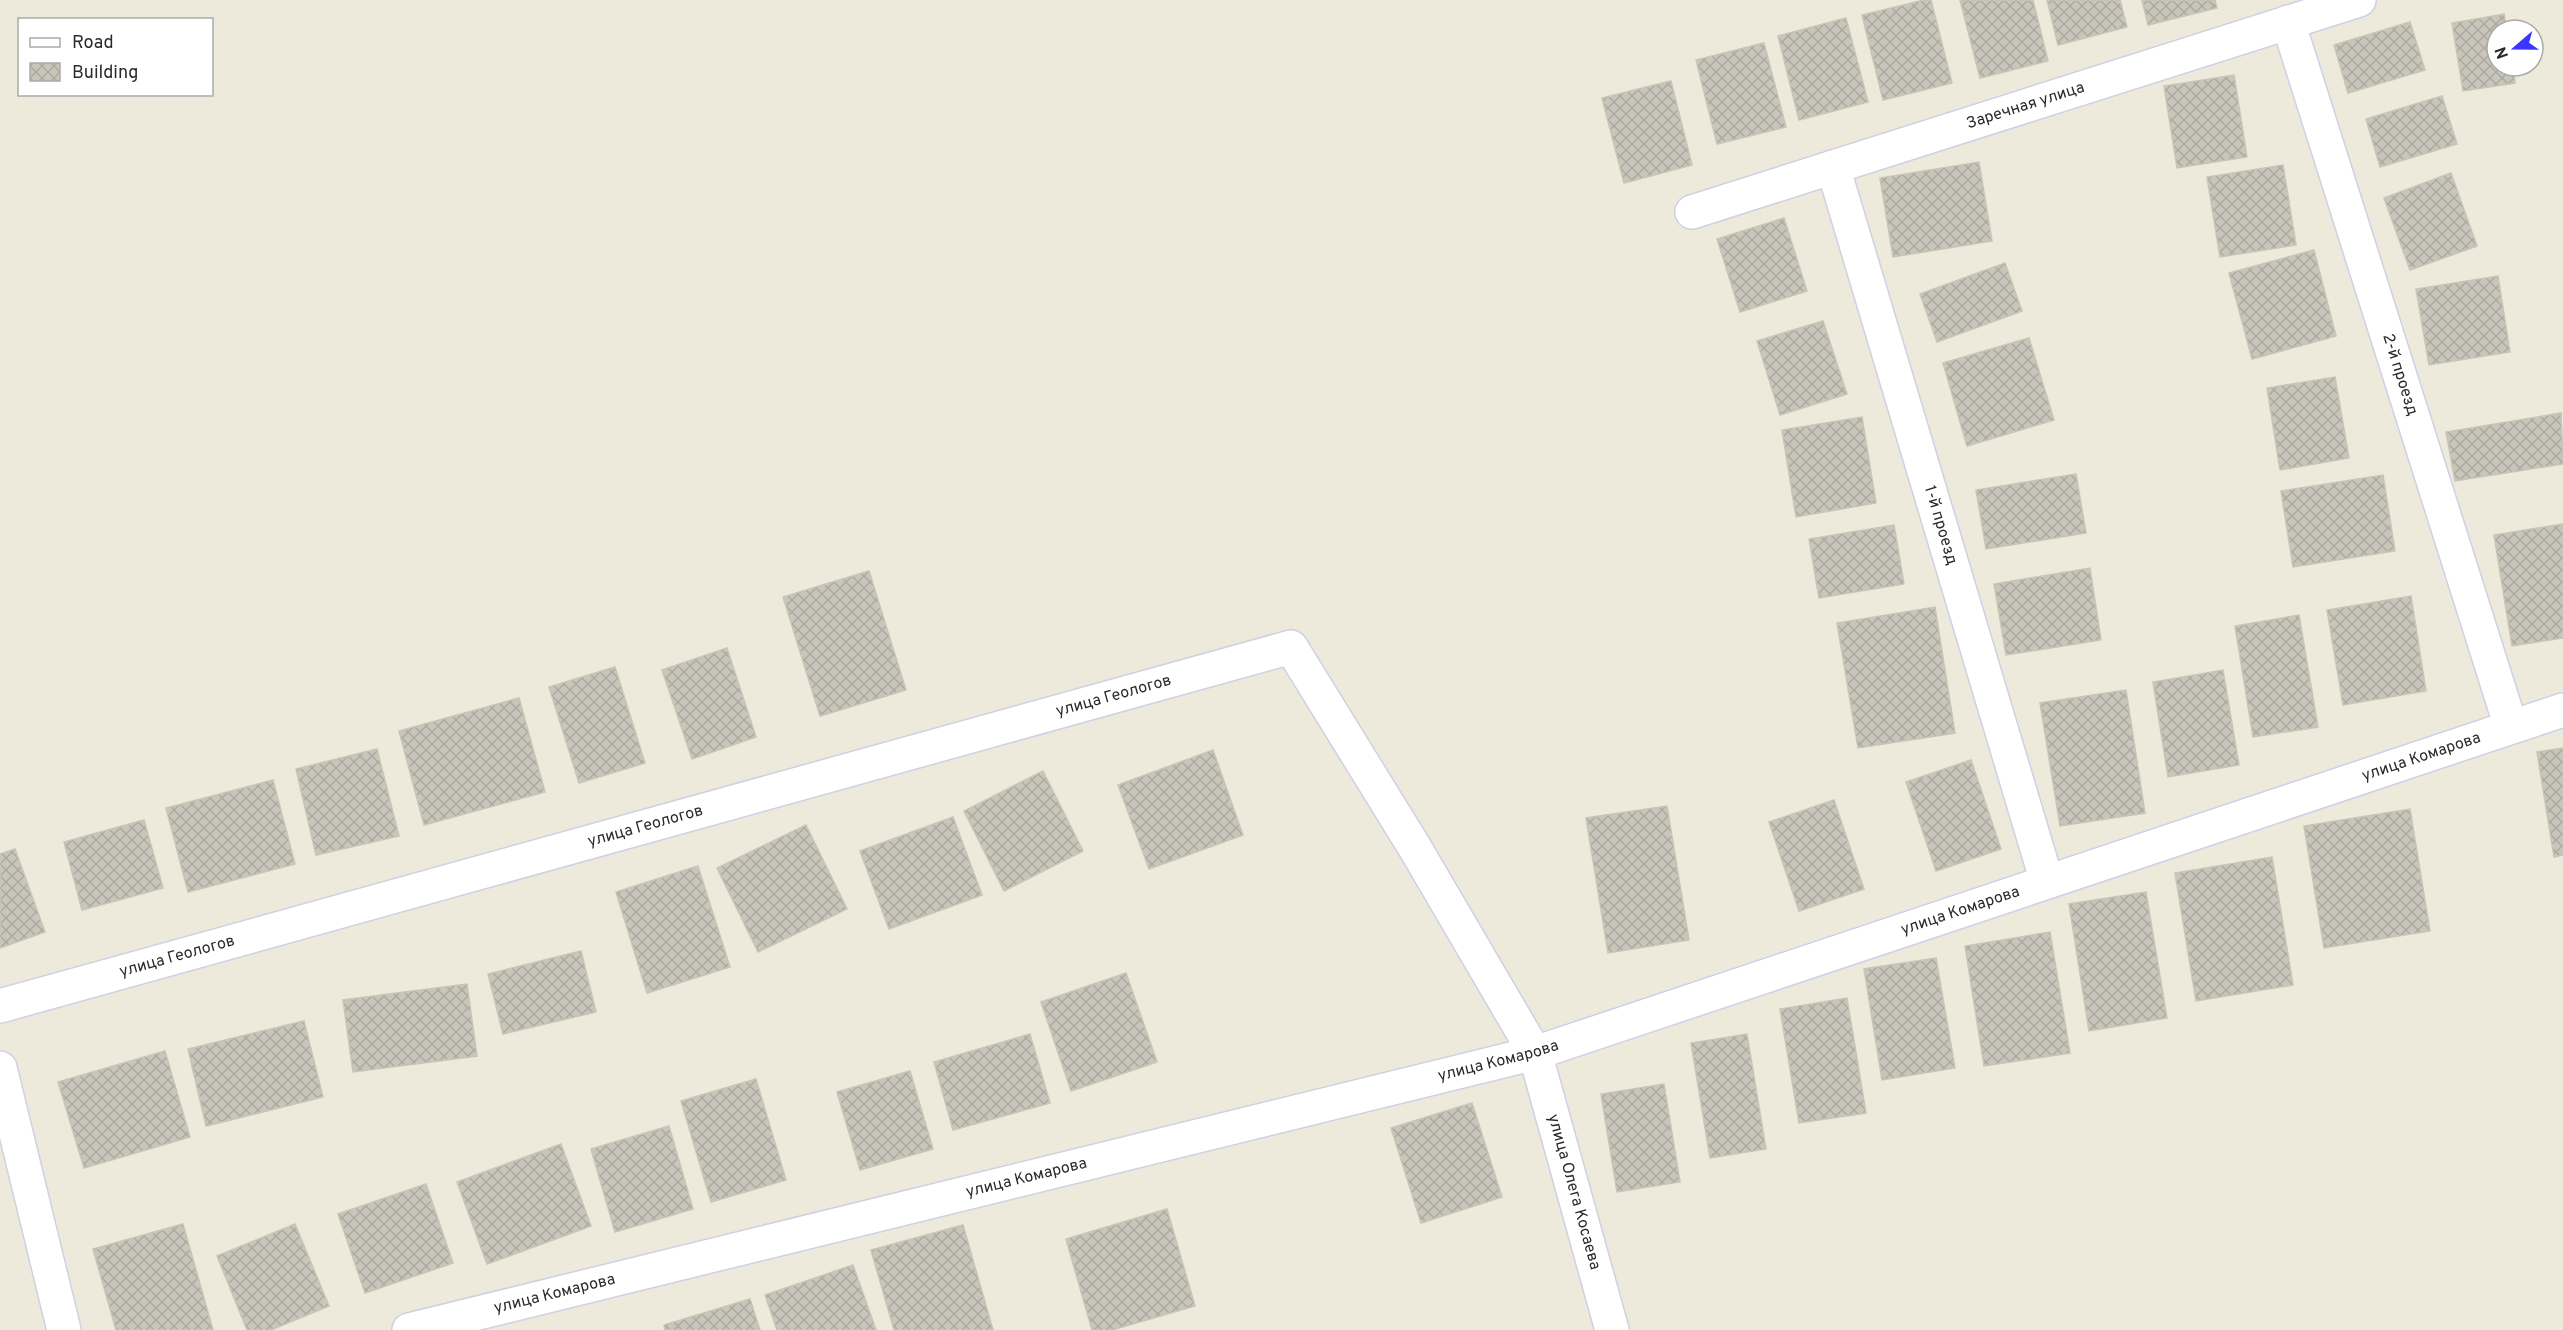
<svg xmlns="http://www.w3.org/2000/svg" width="2563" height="1330" viewBox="0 0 2563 1330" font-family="Overpass,sans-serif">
  <defs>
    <pattern id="building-cross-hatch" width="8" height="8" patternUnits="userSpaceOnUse" patternTransform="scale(1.5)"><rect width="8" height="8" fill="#c8c6ba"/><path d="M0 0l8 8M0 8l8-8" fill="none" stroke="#acaaa0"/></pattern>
  </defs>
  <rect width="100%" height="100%" fill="#ede9db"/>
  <g fill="url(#building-cross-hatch)" stroke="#c9c5b5" stroke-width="1.5">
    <polygon points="1924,0 1931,0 1952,83 1883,100 1862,15"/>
    <polygon points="1960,0 2033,0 2048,61 1980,78"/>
    <polygon points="2047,0 2120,0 2127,27 2058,45"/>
    <polygon points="2142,0 2215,0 2217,8 2148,25"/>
    <polygon points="2504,14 2507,30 2497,30 2497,66 2513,66 2515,83 2463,91 2452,23"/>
    <polygon points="1846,18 1868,102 1799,120 1778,36"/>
    <polygon points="2410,22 2425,70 2348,93 2334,45"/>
    <polygon points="1764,43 1786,127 1717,144 1696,60"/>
    <polygon points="2234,75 2247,157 2177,168 2164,86"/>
    <polygon points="1671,81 1692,165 1624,183 1602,98"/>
    <polygon points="2442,96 2457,144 2380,167 2366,119"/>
    <polygon points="1979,162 1992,241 1893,257 1880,178"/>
    <polygon points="2283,165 2296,245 2220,257 2207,177"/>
    <polygon points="2451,173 2477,246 2410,270 2384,198"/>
    <polygon points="1784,218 1807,291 1740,312 1717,239"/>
    <polygon points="2314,250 2336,336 2252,359 2229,273"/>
    <polygon points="2005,263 2022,311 1937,342 1920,294"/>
    <polygon points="2498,276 2510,352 2429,365 2416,289"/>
    <polygon points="1823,321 1847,394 1780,415 1757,341"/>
    <polygon points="2029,338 2054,420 1967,446 1943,363"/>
    <polygon points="2335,377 2349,458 2280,470 2267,388"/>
    <polygon points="2561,413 2563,464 2455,481 2446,432"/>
    <polygon points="1862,417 1876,503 1796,517 1782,430"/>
    <polygon points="2076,474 2086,533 1986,549 1976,490"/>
    <polygon points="2383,475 2395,551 2293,567 2281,491"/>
    <polygon points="2563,524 2563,638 2512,646 2494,535"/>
    <polygon points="1894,525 1904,584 1819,598 1809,539"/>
    <polygon points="2090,568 2101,640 2006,655 1994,584"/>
    <polygon points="869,571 906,690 820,716 783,597"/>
    <polygon points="2411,596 2426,691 2343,705 2327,610"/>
    <polygon points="1935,607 1955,733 1858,748 1837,623"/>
    <polygon points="2299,615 2318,727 2253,737 2235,626"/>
    <polygon points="727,648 756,737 692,759 662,670"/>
    <polygon points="615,667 645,763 579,783 549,687"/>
    <polygon points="2223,670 2239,765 2168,777 2153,682"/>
    <polygon points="2126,690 2145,813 2060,826 2040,703"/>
    <polygon points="519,698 545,792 424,825 399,731"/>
    <polygon points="2563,748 2563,855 2554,857 2537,752"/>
    <polygon points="377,749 399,836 316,855 296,769"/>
    <polygon points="1213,750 1243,835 1149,869 1118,785"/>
    <polygon points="1971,760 2001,849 1936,871 1906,782"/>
    <polygon points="1043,771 1083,851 1004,891 964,811"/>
    <polygon points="273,780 295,864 188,892 166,808"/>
    <polygon points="1834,800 1864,889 1799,911 1769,822"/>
    <polygon points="1667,806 1689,940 1608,953 1586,818"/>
    <polygon points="2410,809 2430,931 2324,948 2304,826"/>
    <polygon points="953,817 982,895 889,929 860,851"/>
    <polygon points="144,820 163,888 82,910 64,842"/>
    <polygon points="806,825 847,909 758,952 717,868"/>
    <polygon points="15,849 45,932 0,948 0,854"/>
    <polygon points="2272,857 2293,985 2196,1001 2175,873"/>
    <polygon points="698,866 730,967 647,993 616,892"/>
    <polygon points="2146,892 2167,1018 2089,1031 2069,904"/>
    <polygon points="2050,932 2070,1053 1984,1066 1965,946"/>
    <polygon points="581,951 596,1012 503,1034 488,974"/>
    <polygon points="1936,958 1955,1068 1882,1080 1864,969"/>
    <polygon points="1126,973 1157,1062 1071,1091 1041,1002"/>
    <polygon points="467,984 477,1056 353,1072 343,1000"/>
    <polygon points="1847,998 1866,1113 1799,1123 1780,1009"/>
    <polygon points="304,1021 323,1097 206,1126 188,1049"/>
    <polygon points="1030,1034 1050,1103 953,1130 934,1062"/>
    <polygon points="1747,1034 1766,1149 1710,1158 1691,1043"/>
    <polygon points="165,1051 190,1137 84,1168 58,1082"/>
    <polygon points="910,1071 933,1149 860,1170 837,1092"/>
    <polygon points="756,1079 786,1180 711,1202 681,1101"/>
    <polygon points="1664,1084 1680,1182 1617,1192 1601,1094"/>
    <polygon points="1472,1103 1502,1197 1421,1223 1391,1128"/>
    <polygon points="669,1126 693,1209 615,1232 591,1149"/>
    <polygon points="561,1144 591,1226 487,1264 457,1182"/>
    <polygon points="426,1184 453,1263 365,1293 338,1214"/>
    <polygon points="1167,1209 1195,1306 1112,1330 1092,1330 1066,1239"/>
    <polygon points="183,1224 213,1330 116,1330 93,1249"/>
    <polygon points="295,1224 329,1306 271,1330 247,1330 217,1256"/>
    <polygon points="963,1225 993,1330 894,1330 871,1250"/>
    <polygon points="853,1265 876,1330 777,1330 765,1295"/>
    <polygon points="750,1299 760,1330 665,1330 664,1325"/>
  </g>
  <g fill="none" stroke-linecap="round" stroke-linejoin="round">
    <g stroke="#d0d0e4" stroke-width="36">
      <g id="minor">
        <path id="s1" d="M2288,22l223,705"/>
        <path id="s2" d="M1833,167l214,715"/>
        <path id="s3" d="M1692,212l667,-212"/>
        <path id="s4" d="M0,1006l1291,-359 124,201 120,205 77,277"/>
        <polyline points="0,1068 64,1330"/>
        <path id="s5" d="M409,1330l1126,-277 1028,-343"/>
      </g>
    </g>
    <use href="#minor" stroke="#fff" stroke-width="33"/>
  </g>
  <g text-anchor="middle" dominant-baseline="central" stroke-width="6" stroke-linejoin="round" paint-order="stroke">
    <g font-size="16" fill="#2a2a2a" stroke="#fff">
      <text stroke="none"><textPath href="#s3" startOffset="350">Заречная улица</textPath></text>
      <text stroke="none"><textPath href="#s1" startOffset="370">2-й проезд</textPath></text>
      <text stroke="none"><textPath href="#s2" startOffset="374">1-й проезд</textPath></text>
      <text stroke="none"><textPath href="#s4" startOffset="1156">улица Геологов</textPath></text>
      <text stroke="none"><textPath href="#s5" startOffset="2094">улица Комарова</textPath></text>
      <text stroke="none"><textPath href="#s4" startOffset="670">улица Геологов</textPath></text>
      <text stroke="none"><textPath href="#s5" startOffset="1608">улица Комарова</textPath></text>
      <text stroke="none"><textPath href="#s4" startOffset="184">улица Геологов</textPath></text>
      <text stroke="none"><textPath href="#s5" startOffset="1122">улица Комарова</textPath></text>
      <text stroke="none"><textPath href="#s5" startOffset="636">улица Комарова</textPath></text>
      <text stroke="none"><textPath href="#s4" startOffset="1958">улица Олега Косаева</textPath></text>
      <text stroke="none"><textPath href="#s5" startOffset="150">улица Комарова</textPath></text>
    </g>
  </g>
  <rect x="18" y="18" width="195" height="78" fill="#ffffff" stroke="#aaaaaa" stroke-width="1.5"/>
  <rect x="30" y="38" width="30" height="9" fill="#ffffff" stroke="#aaaaaa" stroke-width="1.5"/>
  <text x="72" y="48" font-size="18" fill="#2a2a2a">Road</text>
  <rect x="30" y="63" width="30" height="18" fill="url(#building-cross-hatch)" stroke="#aaaaaa" stroke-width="1.5"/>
  <text x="72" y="78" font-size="18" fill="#2a2a2a">Building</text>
  <g transform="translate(2515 48) rotate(250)"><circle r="28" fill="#ffffff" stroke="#aaaaaa" stroke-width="1.5"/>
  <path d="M0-4.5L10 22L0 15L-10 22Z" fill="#3836ff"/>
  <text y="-9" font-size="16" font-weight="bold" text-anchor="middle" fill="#2a2a2a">N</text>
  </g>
</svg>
